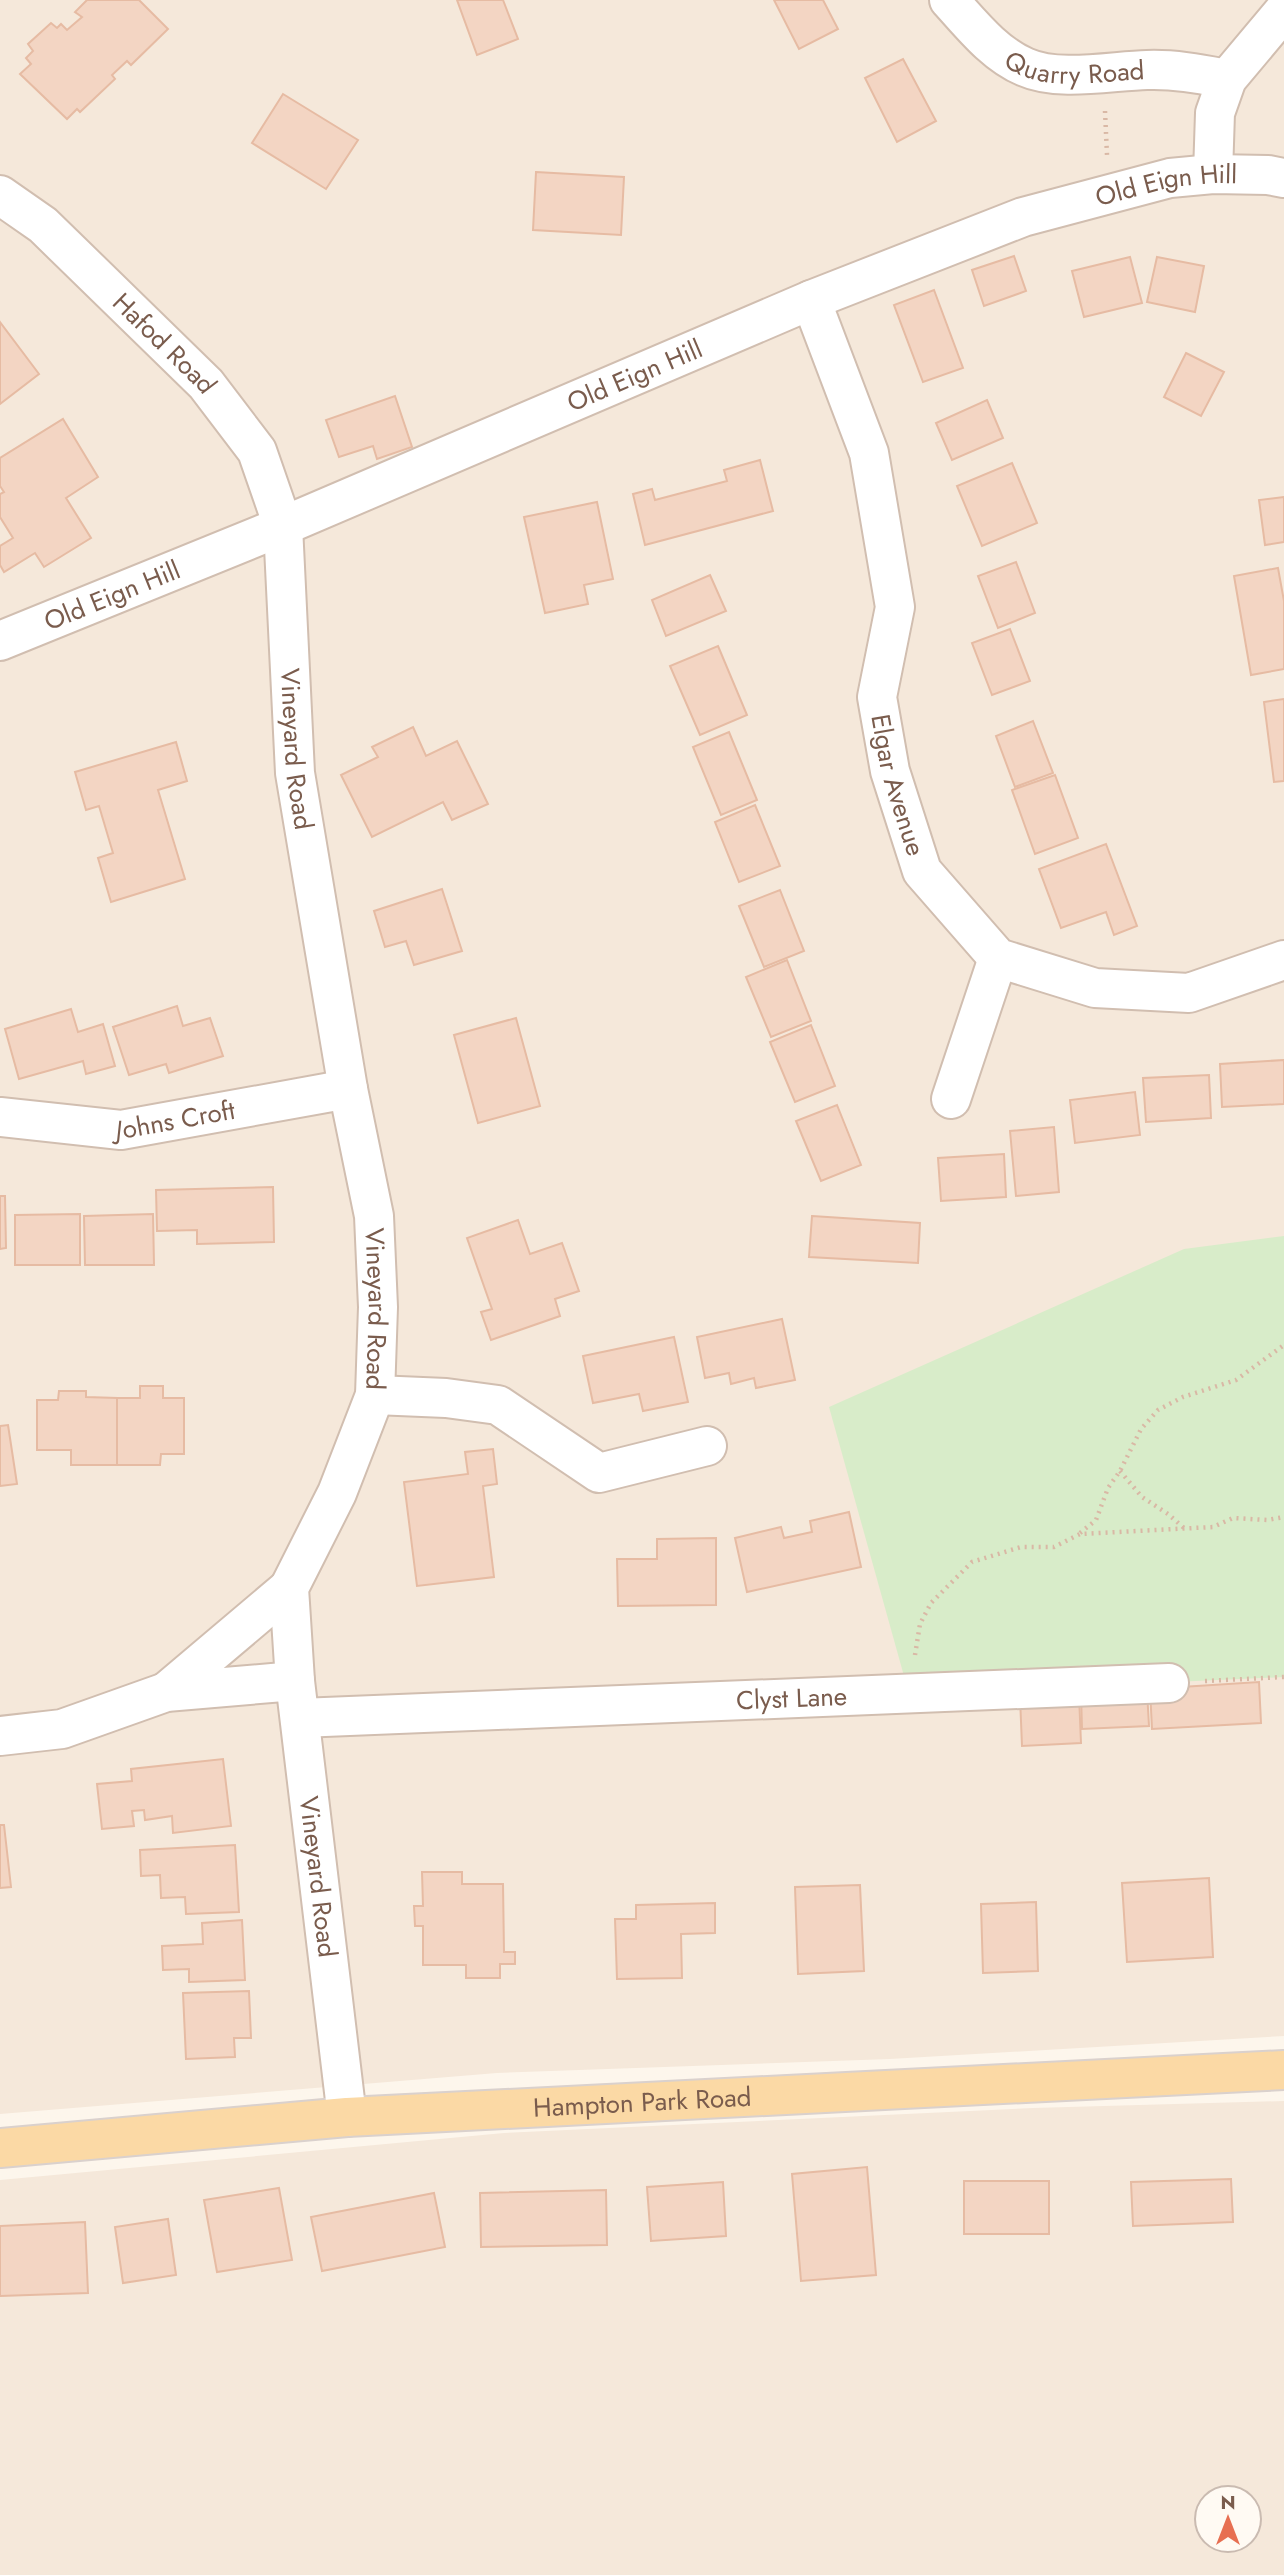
<svg xmlns="http://www.w3.org/2000/svg" width="1284" height="2575" viewBox="0 0 1284 2575" font-family="Jost,sans-serif">
  <rect width="100%" height="100%" fill="#fdf6ec"/>
  <g fill="#f5e8da" fill-rule="evenodd">
    <polygon points="0,0 1284,0 1284,2036 890,2059 497,2073 0,2114"/>
    <path d="M1284,2101v474h-1284v-395l504,-47 529,-25zM1207,2498h42v42h-42z"/>
  </g>
  <polygon fill="#d8ecc9" points="1284,1236 1284,1677 909,1694 829,1407 1184,1249"/>
  <g fill="#f3d5c3" stroke="#e6bba3" stroke-width="2">
    <polygon points="87,0 139,0 168,29 131,65 127,61 112,75 115,79 80,112 77,109 67,119 20,74 31,64 26,58 33,51 28,44 51,23 57,28 61,24 67,30 82,17 75,12"/>
    <polygon points="457,0 503,0 518,39 477,55"/>
    <polygon points="774,0 823,0 838,29 799,49"/>
    <polygon points="903,59 936,121 897,142 865,78"/>
    <polygon points="283,94 358,140 326,189 252,143"/>
    <polygon points="536,172 624,177 621,235 533,230"/>
    <polygon points="1014,256 1026,291 984,306 972,270"/>
    <polygon points="1130,257 1142,303 1084,317 1072,271"/>
    <polygon points="1157,257 1204,266 1195,312 1147,302"/>
    <polygon points="934,290 963,368 923,382 894,305"/>
    <polygon points="0,322 39,374 0,404"/>
    <polygon points="1186,353 1224,372 1201,416 1164,397"/>
    <polygon points="395,396 412,447 377,459 373,446 339,457 326,420"/>
    <polygon points="987,400 1003,438 952,460 936,423"/>
    <polygon points="63,419 98,477 66,498 91,538 44,567 35,553 4,572 0,565 0,546 13,538 0,517 0,494 4,492 0,486 0,458"/>
    <polygon points="760,460 773,511 645,545 633,494 652,489 655,500 727,481 724,470"/>
    <polygon points="1012,463 1037,523 982,546 957,486"/>
    <polygon points="1284,497 1284,542 1265,545 1259,500"/>
    <polygon points="597,502 613,579 584,585 588,604 545,613 524,517"/>
    <polygon points="1016,562 1035,613 998,628 978,576"/>
    <polygon points="1278,568 1284,601 1284,669 1251,675 1234,576"/>
    <polygon points="710,575 726,611 666,636 652,600"/>
    <polygon points="1010,629 1030,681 992,695 972,643"/>
    <polygon points="718,646 747,715 700,735 670,666"/>
    <polygon points="1284,699 1284,781 1274,782 1264,702"/>
    <polygon points="1033,721 1053,773 1015,787 996,736"/>
    <polygon points="413,727 426,756 457,741 488,804 452,820 443,802 372,837 341,775 378,757 372,747"/>
    <polygon points="729,732 757,800 721,815 693,747"/>
    <polygon points="176,742 187,781 158,790 185,879 111,902 98,858 113,853 99,806 86,810 75,772"/>
    <polygon points="1055,775 1078,838 1035,854 1012,790"/>
    <polygon points="755,805 780,866 739,882 715,822"/>
    <polygon points="1106,844 1137,926 1114,935 1106,912 1061,928 1039,869"/>
    <polygon points="442,889 462,951 414,965 406,941 385,947 374,911"/>
    <polygon points="780,890 804,951 764,967 739,906"/>
    <polygon points="787,960 811,1021 771,1037 746,977"/>
    <polygon points="177,1006 183,1026 210,1018 223,1056 169,1073 166,1064 129,1075 113,1027"/>
    <polygon points="71,1009 78,1032 103,1024 115,1066 86,1074 83,1061 19,1079 5,1029"/>
    <polygon points="516,1018 540,1106 478,1123 454,1035"/>
    <polygon points="811,1025 835,1086 795,1102 770,1042"/>
    <polygon points="1284,1060 1284,1104 1222,1107 1220,1064"/>
    <polygon points="1209,1075 1211,1118 1146,1122 1143,1078"/>
    <polygon points="1135,1092 1140,1135 1075,1143 1070,1100"/>
    <polygon points="837,1105 861,1165 821,1181 796,1121"/>
    <polygon points="1054,1127 1059,1192 1016,1196 1010,1131"/>
    <polygon points="1004,1154 1006,1197 941,1201 938,1158"/>
    <polygon points="273,1187 274,1242 197,1244 197,1230 157,1231 156,1190"/>
    <polygon points="0,1196 5,1196 6,1248 0,1249"/>
    <polygon points="80,1214 80,1265 15,1265 15,1215"/>
    <polygon points="153,1214 154,1265 85,1265 84,1216"/>
    <polygon points="812,1216 920,1223 918,1263 809,1257"/>
    <polygon points="518,1220 530,1254 562,1243 579,1291 555,1299 560,1316 491,1340 481,1312 492,1309 467,1238"/>
    <polygon points="782,1319 795,1380 756,1388 754,1378 731,1384 729,1373 705,1378 697,1337"/>
    <polygon points="674,1337 688,1402 643,1411 639,1394 593,1403 583,1356"/>
    <polygon points="140,1386 163,1386 163,1398 184,1398 184,1454 161,1454 160,1465 117,1465 117,1398 140,1398"/>
    <polygon points="59,1391 86,1391 86,1397 117,1398 117,1465 71,1465 71,1450 37,1450 37,1400 58,1400"/>
    <polygon points="8,1425 17,1484 0,1486 0,1426"/>
    <polygon points="493,1449 497,1484 483,1486 494,1577 417,1586 404,1482 468,1474 465,1452"/>
    <polygon points="849,1512 861,1567 747,1592 735,1538 781,1527 784,1538 812,1532 810,1521"/>
    <polygon points="716,1538 716,1605 618,1606 617,1559 657,1559 657,1539"/>
    <polygon points="1259,1682 1261,1723 1152,1729 1150,1689"/>
    <polygon points="1147,1691 1149,1726 1082,1729 1081,1694"/>
    <polygon points="1079,1695 1081,1743 1022,1746 1020,1697"/>
    <polygon points="223,1759 231,1826 173,1833 172,1816 145,1820 144,1810 132,1811 134,1826 102,1829 97,1784 132,1781 131,1769"/>
    <polygon points="0,1825 4,1825 11,1887 0,1888"/>
    <polygon points="235,1845 239,1912 186,1914 185,1897 161,1898 160,1875 141,1876 140,1850"/>
    <polygon points="422,1872 462,1872 462,1884 503,1884 504,1952 515,1952 515,1964 500,1964 500,1978 466,1978 466,1965 423,1965 423,1926 415,1926 414,1906 423,1906"/>
    <polygon points="1209,1878 1213,1957 1127,1962 1122,1883"/>
    <polygon points="860,1885 864,1971 798,1974 795,1887"/>
    <polygon points="1036,1902 1038,1971 983,1973 981,1904"/>
    <polygon points="715,1903 715,1933 681,1934 682,1978 617,1979 615,1919 636,1919 636,1905"/>
    <polygon points="242,1920 245,1980 189,1982 189,1969 163,1970 162,1946 203,1944 202,1923"/>
    <polygon points="249,1991 251,2038 234,2038 235,2057 186,2059 183,1993"/>
    <polygon points="867,2167 876,2275 801,2281 792,2174"/>
    <polygon points="1231,2179 1233,2222 1133,2226 1131,2182"/>
    <rect x="964" y="2181" width="85" height="53"/>
    <polygon points="723,2182 726,2236 651,2241 647,2187"/>
    <polygon points="279,2188 292,2260 217,2272 204,2200"/>
    <polygon points="606,2190 607,2245 481,2247 480,2193"/>
    <polygon points="434,2193 445,2247 322,2271 311,2217"/>
    <polygon points="168,2219 176,2275 123,2283 115,2227"/>
    <polygon points="85,2222 88,2293 0,2296 0,2226"/>
  </g>
  <g fill="none" stroke-linecap="round" stroke-linejoin="round">
    <g stroke="#d1beb0" stroke-width="42">
      <g id="minor">
        <path id="s1" d="M949,0c22,24 45,54 76,67 33,15 86,4 122,3 27,-1 53,4 80,9"/>
        <polyline points="1213,174 1215,113 1227,79 1284,11"/>
        <path id="s2" d="M0,195l43,30 163,159 51,67 26,75 12,247 53,316 26,127 4,91 -3,88 -38,98 -48,95 6,93 52,436"/>
        <path id="s3" d="M811,300l58,153 26,154 -18,90 13,74 32,100 76,87 97,30 94,5 95,-33"/>
        <path id="s4" d="M0,641l283,-115 528,-226 212,-83 147,-39 43,-4 55,1 16,3"/>
        <polyline points="951,1099 998,958"/>
        <path id="s5" d="M0,1117l121,13 227,-41"/>
        <polyline points="375,1395 446,1398 498,1405 599,1473 707,1446"/>
        <polyline points="166,1692 289,1588"/>
        <path id="s6" d="M300,1718l869,-35"/>
        <polyline points="0,1736 62,1729 166,1692 295,1681"/>
      </g>
    </g>
    <g stroke="#dad1cd" stroke-width="42">
      <g id="major">
        <path id="s7" d="M0,2148l347,-31 937,-47"/>
      </g>
    </g>
    <g stroke="#d9b8a5" stroke-width="4.5" stroke-dasharray="2 5" stroke-linecap="butt">
      <polyline points="1105,111 1107,155"/>
      <polyline points="1120,1471 1142,1497 1168,1514 1184,1528"/>
      <polyline points="1080,1533 1096,1520 1108,1488 1120,1471 1141,1429 1158,1410 1183,1397 1236,1380 1284,1345"/>
      <polyline points="915,1655 920,1624 931,1603 972,1562 1021,1547 1054,1547 1080,1534 1213,1527 1233,1518 1267,1520 1284,1517"/>
      <polyline points="1205,1681 1284,1677"/>
    </g>
    <use href="#minor" stroke="#fff" stroke-width="38"/>
    <use href="#major" stroke="#fbd9a5" stroke-width="38"/>
  </g>
  <g text-anchor="middle" dominant-baseline="central" stroke-width="5" stroke-linejoin="round" paint-order="stroke">
    <g font-size="26" fill="#7a5c4d" stroke="#fffaf3">
      <text stroke="none"><textPath href="#s1" startOffset="152">Quarry Road</textPath></text>
      <text stroke="none"><textPath href="#s4" startOffset="1255">Old Eign Hill</textPath></text>
      <text stroke="none"><textPath href="#s2" startOffset="222">Hafod Road</textPath></text>
      <text stroke="none"><textPath href="#s4" startOffset="688">Old Eign Hill</textPath></text>
      <text stroke="none"><textPath href="#s4" startOffset="121">Old Eign Hill</textPath></text>
      <text stroke="none"><textPath href="#s2" startOffset="667">Vineyard Road</textPath></text>
      <text stroke="none"><textPath href="#s3" startOffset="502">Elgar Avenue</textPath></text>
      <text stroke="none"><textPath href="#s5" startOffset="177">Johns Croft</textPath></text>
      <text stroke="none"><textPath href="#s2" startOffset="1234">Vineyard Road</textPath></text>
      <text stroke="none"><textPath href="#s6" startOffset="492">Clyst Lane</textPath></text>
      <text stroke="none"><textPath href="#s2" startOffset="1822">Vineyard Road</textPath></text>
      <text stroke="none"><textPath href="#s7" startOffset="644">Hampton Park Road</textPath></text>
    </g>
  </g>
  <g transform="translate(1228 2519)"><circle r="33" fill="#fffaf3" stroke="#cabbb1" stroke-width="2"/>
  <path d="M0-5L12 26L0 18L-12 26Z" fill="#e76f51"/>
  <text y="-10" font-size="19" font-weight="bold" text-anchor="middle" fill="#7a5c4d">N</text>
  </g>
</svg>
